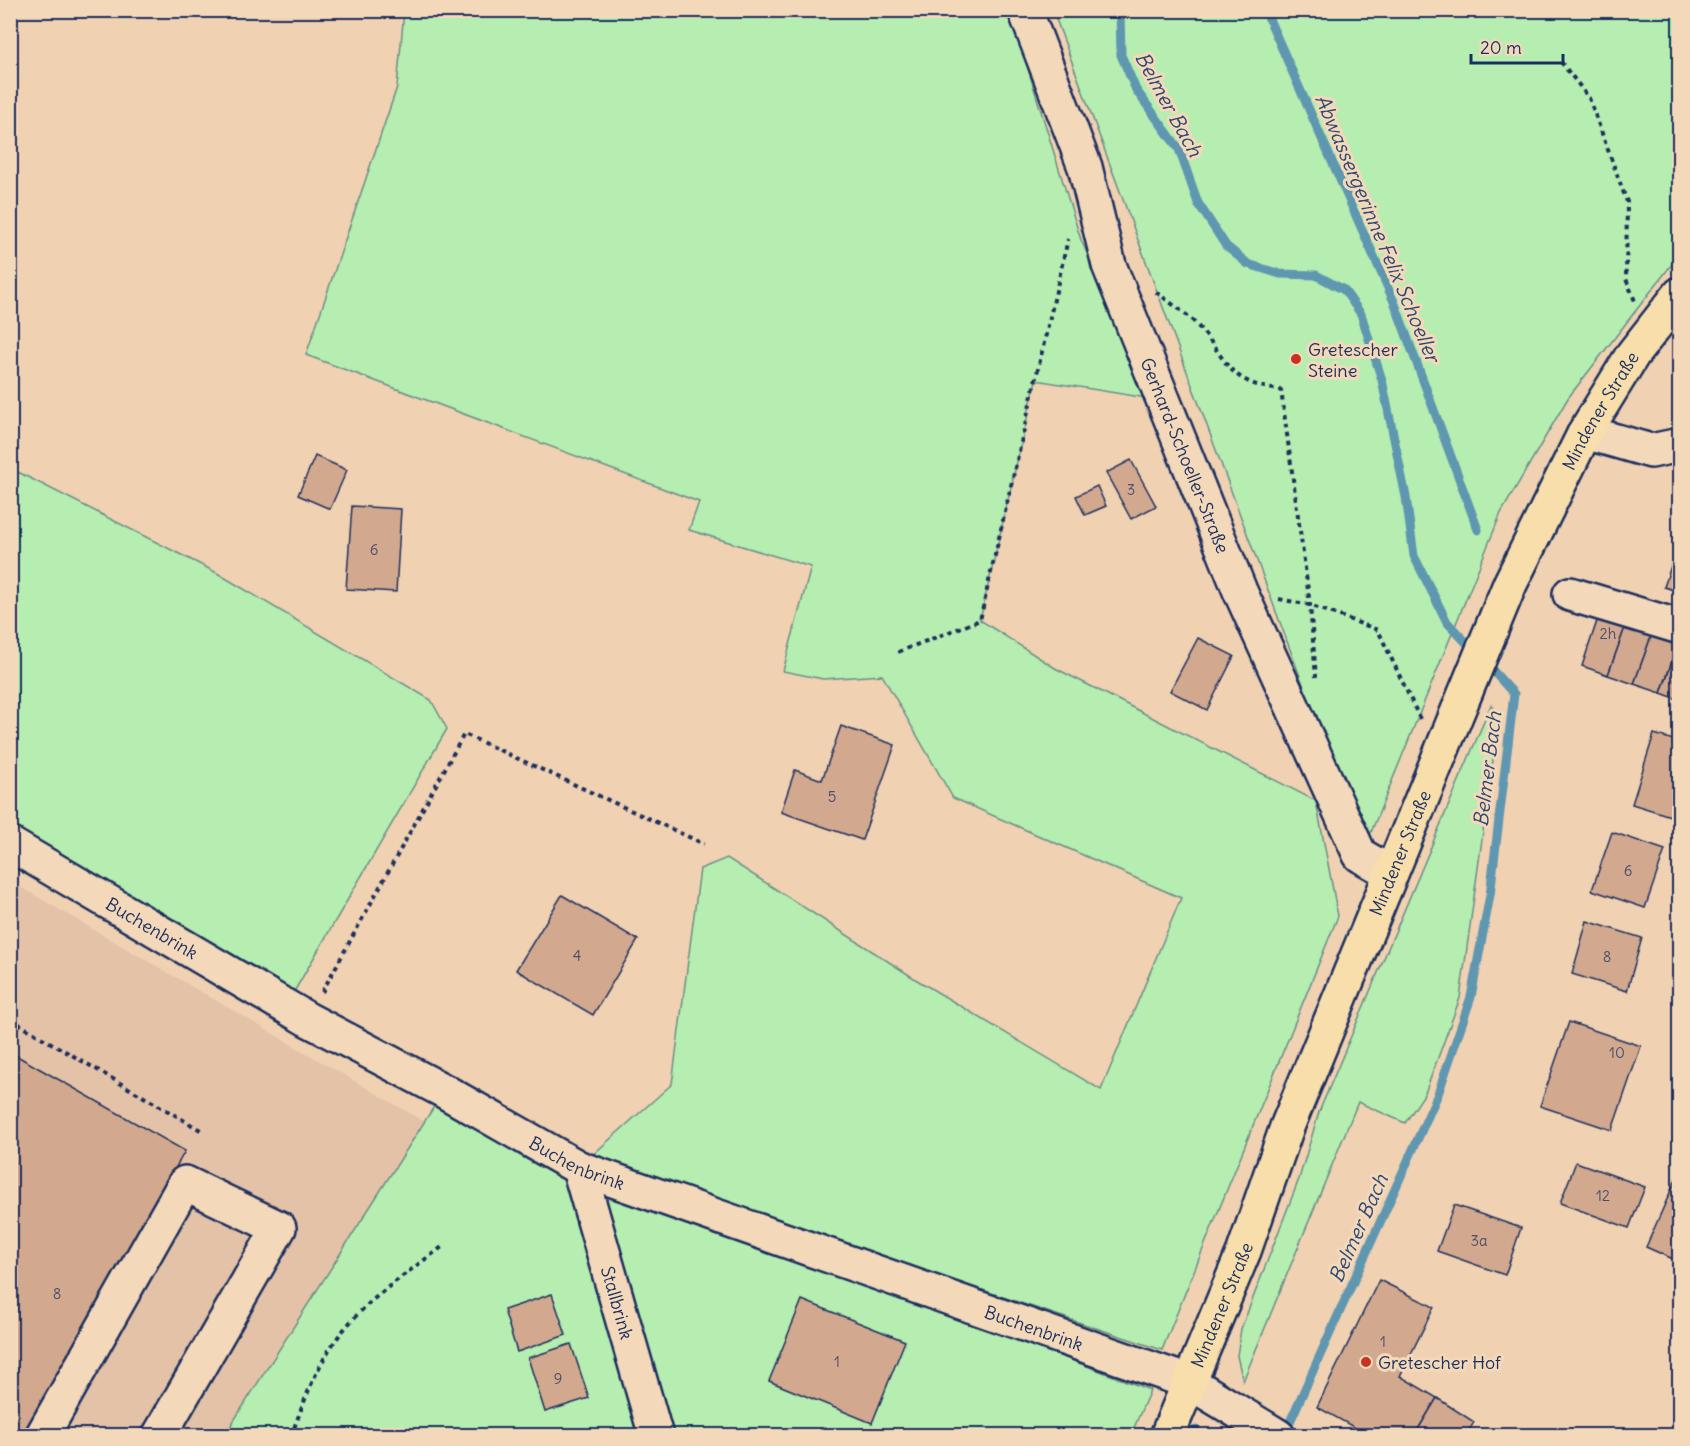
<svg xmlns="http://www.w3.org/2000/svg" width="1690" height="1446" viewBox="0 0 1690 1446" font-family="Delius,sans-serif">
  <rect width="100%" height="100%" fill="#f0d1b2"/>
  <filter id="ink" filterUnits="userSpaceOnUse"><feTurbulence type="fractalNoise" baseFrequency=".0167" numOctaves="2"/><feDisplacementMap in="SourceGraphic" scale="12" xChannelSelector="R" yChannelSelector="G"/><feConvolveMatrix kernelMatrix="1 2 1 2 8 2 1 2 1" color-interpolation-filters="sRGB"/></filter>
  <g filter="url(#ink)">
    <polygon fill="#e3c2a7" points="10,881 425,1122 224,1435 11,1435"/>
    <g fill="#b6edb0" stroke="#688e87" stroke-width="1.5">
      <polygon points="404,11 1010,11 1081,240 1153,399 1036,380 980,620 1055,668 1316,801 1338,916 1162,1350 588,1159 672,1084 700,869 727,858 917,980 1101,1090 1181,898 953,798 882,675 823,679 783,671 811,567 689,530 699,502 306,355 397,87"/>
      <polygon points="1053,11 1679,11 1679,255 1568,398 1501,513 1370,835 1356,827"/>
      <polygon points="10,468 217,573 431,700 447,729 291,997 11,834"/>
      <polygon points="1491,705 1499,716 1460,998 1425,1093 1405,1123 1358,1102 1243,1381 1237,1356 1241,1329 1299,1179 1319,1112"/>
      <polygon points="444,1091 934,1308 1150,1390 1131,1435 224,1436"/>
    </g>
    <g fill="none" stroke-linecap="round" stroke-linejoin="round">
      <g stroke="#5f97b1" stroke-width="9">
        <polyline points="1120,10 1121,55 1136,90 1179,149 1198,203 1226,246 1248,264 1280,274 1316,275 1344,290 1361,314 1382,380 1406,497 1414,556 1447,622 1475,652"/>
        <polyline points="1265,10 1395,304 1478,530"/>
        <polyline points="1284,1435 1438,1094 1471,997 1490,895 1514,694 1485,662"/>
        <polyline points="1194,1436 1196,1430"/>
      </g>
    </g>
    <g fill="#d2a98f" stroke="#1b2f5e" stroke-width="1.5">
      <polygon points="315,456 347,470 330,509 298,495"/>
      <polygon points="1131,460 1156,506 1131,519 1106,473"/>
      <polygon points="1097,486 1106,506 1085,515 1076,496"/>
      <polygon points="352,506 401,509 396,592 346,589"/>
      <polygon points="1680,539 1680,592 1664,587"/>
      <polygon points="1600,612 1627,622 1608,675 1582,666"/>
      <polygon points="1627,622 1653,631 1634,684 1608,675"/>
      <polygon points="1653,631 1679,640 1661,693 1634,684"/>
      <polygon points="1198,638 1234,656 1207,710 1170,691"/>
      <polygon points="1680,640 1680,700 1661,693"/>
      <polygon points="841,726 895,745 862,840 781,812 795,770 822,780"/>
      <polygon points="1654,734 1680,742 1680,819 1632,804"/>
      <polygon points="1612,832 1665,850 1645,908 1592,890"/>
      <polygon points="562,895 638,940 593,1015 516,970"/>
      <polygon points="1587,921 1642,938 1627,991 1572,974"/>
      <polygon points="1569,1022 1641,1046 1612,1130 1540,1106"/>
      <polygon points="10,1052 185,1151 23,1436 10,1436"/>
      <polygon points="1576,1162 1645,1187 1629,1228 1560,1203"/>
      <polygon points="1676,1179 1680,1180 1680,1262 1646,1247"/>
      <polygon points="1454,1205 1521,1228 1505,1275 1437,1251"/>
      <polygon points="1379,1280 1434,1307 1400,1376 1437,1398 1414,1436 1370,1436 1317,1407"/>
      <polygon points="552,1294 566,1335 517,1352 504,1310"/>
      <polygon points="802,1300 905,1341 872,1423 769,1381"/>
      <polygon points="571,1344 589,1398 545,1412 528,1358"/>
      <polygon points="1437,1398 1474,1422 1466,1436 1414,1436"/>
    </g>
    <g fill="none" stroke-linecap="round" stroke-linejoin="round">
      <g stroke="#1b2f5e" stroke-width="38">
        <g id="minor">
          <path id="s1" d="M1025,10l60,157 24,98 131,326 120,264 31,18"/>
          <polyline points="1585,432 1651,451 1680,445"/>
          <polyline points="1570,594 1680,627"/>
          <path id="s2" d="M10,844l297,175 137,72 135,77 610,214 89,54"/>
          <path id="s3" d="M579,1168l77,268"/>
          <polyline points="42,1436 185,1183 279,1228 159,1436"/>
        </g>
      </g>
      <g stroke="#1b2f5e" stroke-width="38">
        <g id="major">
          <path id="s4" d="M1167,1436l77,-185 43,-124 223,-543 75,-152 48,-78 47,-60"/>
        </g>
      </g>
      <g stroke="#1b2f5e" stroke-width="4" stroke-dasharray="4.5 4.5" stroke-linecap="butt">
        <polyline points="1561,62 1589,98 1627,202 1626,279 1635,301"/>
        <path d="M1156,292c13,10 29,20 40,32 33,35 28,59 85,66l29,215 6,72"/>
        <polyline points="1279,599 1310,605 1378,630 1420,719"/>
        <polyline points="898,652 980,620 1068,239"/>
        <polyline points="322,992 464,734 704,844"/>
        <polyline points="10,1019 204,1132"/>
        <path d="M291,1436c12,-31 23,-64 42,-92 27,-40 71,-69 109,-97"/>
      </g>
      <use href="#minor" stroke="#f3d8ba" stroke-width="33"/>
      <use href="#major" stroke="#f8deab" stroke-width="33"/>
    </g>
  </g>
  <g fill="#c8321e" stroke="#f3d8ba" stroke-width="2">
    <circle cx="1296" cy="359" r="6"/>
    <circle cx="1366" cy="1362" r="6"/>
  </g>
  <g text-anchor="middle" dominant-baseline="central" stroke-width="6" stroke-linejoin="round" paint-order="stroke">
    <g font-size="15" fill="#494e6a">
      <text x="1131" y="489">3</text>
      <text x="374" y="549">6</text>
      <text x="1608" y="633">2h</text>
      <text x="832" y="796">5</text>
      <text x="1628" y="870">6</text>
      <text x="577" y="955">4</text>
      <text x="1607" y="956">8</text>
      <text x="1617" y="1052">10</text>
      <text x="1603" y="1195">12</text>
      <text x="1479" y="1240">3a</text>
      <text x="57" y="1293">8</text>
      <text x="1383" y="1341">1</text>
      <text x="837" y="1361">1</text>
      <text x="558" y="1378">9</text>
    </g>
    <g font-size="18" fill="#1b2f5e" stroke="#f3d8ba" text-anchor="start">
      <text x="1308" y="349">Gretescher<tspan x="1308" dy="21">Steine</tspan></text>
      <text x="1378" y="1362">Gretescher Hof</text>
    </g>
    <g font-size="18" fill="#1b2f5e" stroke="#f3d8ba">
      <text stroke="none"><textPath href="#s4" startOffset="1114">Mindener Straße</textPath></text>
      <text stroke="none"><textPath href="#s1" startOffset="474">Gerhard-Schoeller-Straße</textPath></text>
      <text stroke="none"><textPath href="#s4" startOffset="628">Mindener Straße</textPath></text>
      <text stroke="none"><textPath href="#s2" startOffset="165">Buchenbrink</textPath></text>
      <text stroke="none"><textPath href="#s2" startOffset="651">Buchenbrink</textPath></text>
      <text stroke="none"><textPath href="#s3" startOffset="140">Stallbrink</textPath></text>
      <text stroke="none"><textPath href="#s4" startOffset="142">Mindener Straße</textPath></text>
      <text stroke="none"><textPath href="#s2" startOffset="1137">Buchenbrink</textPath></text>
    </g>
    <g font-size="20" font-style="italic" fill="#2c4973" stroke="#f3d8ba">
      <text transform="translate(1169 104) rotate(61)">Belmer Bach</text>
      <text transform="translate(1378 228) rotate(67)">Abwassergerinne Felix Schoeller</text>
      <text transform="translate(1487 769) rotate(-83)">Belmer Bach</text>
      <text transform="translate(1358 1228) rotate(-66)">Belmer Bach</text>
    </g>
  </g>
  <rect width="1690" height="1446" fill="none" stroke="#f3d8ba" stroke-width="36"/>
  <rect x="18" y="18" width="1654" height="1410" fill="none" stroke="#1b2f5e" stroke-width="2" filter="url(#ink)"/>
  <path d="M1471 54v9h92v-9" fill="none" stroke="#1b2f5e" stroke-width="3"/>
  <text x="1480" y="54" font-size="18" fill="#1b2f5e" stroke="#f3d8ba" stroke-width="4.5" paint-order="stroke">20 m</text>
</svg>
